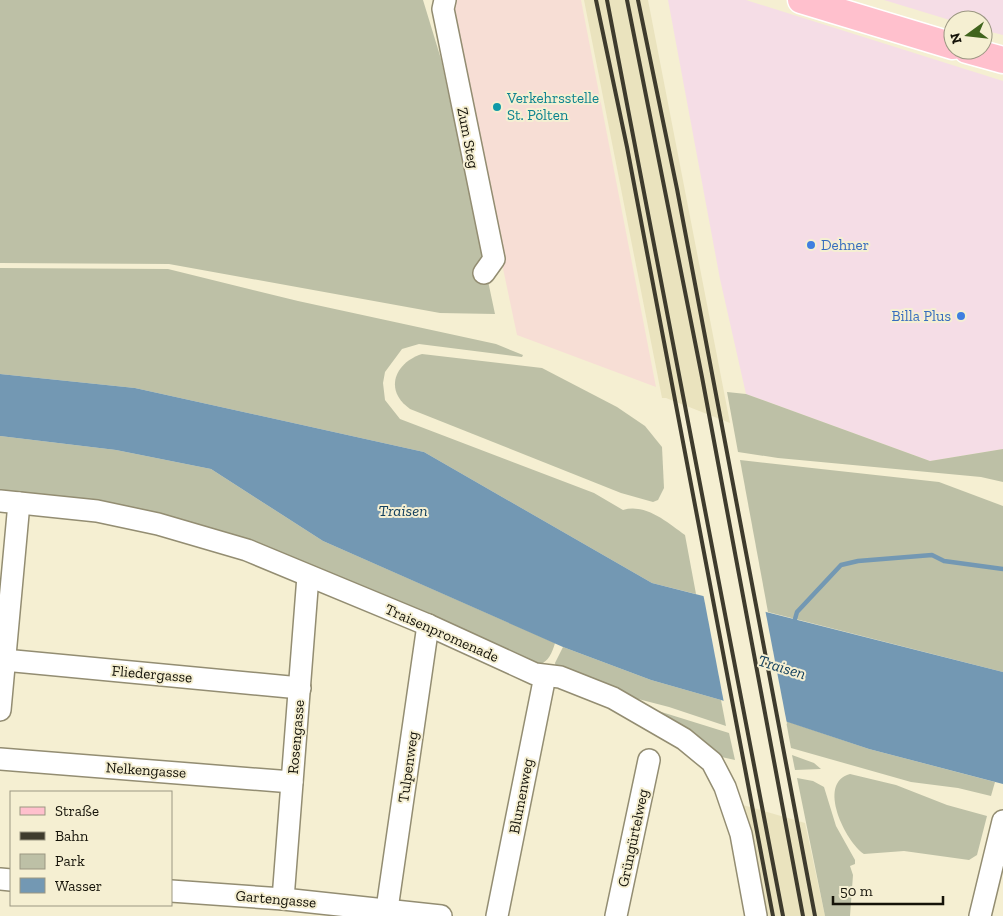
<svg xmlns="http://www.w3.org/2000/svg" width="1003" height="916" viewBox="0 0 1003 916" font-family="'Zilla Slab',serif">
  <rect width="100%" height="100%" fill="#f5efd2"/>
  <g fill="#f5dde6">
    <polygon points="668,0 746,0 1003,81 1003,449 930,461 746,394 720,279"/>
    <polygon points="884,0 1003,0 1003,35 983,30 983,20 953,21"/>
  </g>
  <polygon fill="#f7ded5" points="453,0 581,0 656,387 517,335 450,16"/>
  <g fill="#eae3be">
    <polygon points="584,0 648,0 730,423 666,398 662,398"/>
    <polygon points="743,805 805,823 825,916 761,916 741,810"/>
  </g>
  <g fill="#bdc0a6">
    <polygon points="0,0 423,0 441,59 495,314 440,313 169,264 0,263"/>
    <path d="M0,268l168,1 130,32 198,43 27,11 -1,2 -103,-13 -17,5 -17,23 -2,11 2,17 15,19 194,74 29,17c23,-7 45,13 62,25l11,59 -44,-11 -228,-131 -289,-64 -135,-14z"/>
    <path d="M422,354l120,14 75,39 28,19 17,21 2,41 -6,12 -5,2 -32,-9 -211,-84c-26,-18 -16,-46 12,-55z"/>
    <polygon points="727,392 746,394 930,461 1003,449 1003,482 981,477 778,458 738,452"/>
    <path d="M0,436l116,14 95,19 112,72 232,102c-3,10 -6,18 -16,22l-259,-111 -280,-63z"/>
    <polygon points="740,460 939,482 1003,506 1003,672 768,612"/>
    <polygon points="563,647 651,680 721,700 726,726 669,707 615,693 556,669 555,663"/>
    <polygon points="639,705 729,733 735,760 717,756"/>
    <polygon points="786,721 869,749 995,782 991,796 958,788 911,782 791,748"/>
    <polygon points="792,755 814,763 821,769 795,770"/>
    <path d="M850,774l46,11 51,20 40,11 -10,39 -8,5 -65,-9 -40,3c-18,-12 -48,-71 -14,-80z"/>
    <polygon points="797,778 813,781 824,787 836,826 855,860 855,864 850,866 853,875 850,916 825,916"/>
  </g>
  <polygon fill="#7398b3" points="0,374 135,388 424,452 652,583 1003,672 1003,784 869,749 721,700 651,680 563,647 323,541 211,469 116,450 0,436"/>
  <polygon fill="#f5efd2" points="703,593 765,609 787,724 724,703"/>
  <g fill="none" stroke-linecap="round" stroke-linejoin="round">
    <polyline stroke="#7398b3" stroke-width="4.5" points="795,619 797,612 841,565 858,561 932,555 944,561 1003,569"/>
    <g stroke="#938d72" stroke-width="24">
      <g id="minor">
        <polyline points="445,0 443,9 494,259 484,273"/>
        <polyline points="0,501 97,511 158,524 247,550 428,625 535,674 560,677 613,698 684,739 712,762 725,787 741,834 756,916"/>
        <polyline points="4,660 300,688"/>
        <polyline points="0,710 19,503"/>
        <polyline points="0,759 292,782"/>
        <polyline points="0,879 11,880"/>
        <polyline points="171,891 283,899 441,916"/>
        <polyline points="283,899 308,576"/>
        <polyline points="387,909 428,625"/>
        <polyline points="497,916 545,676"/>
        <polyline points="616,916 649,760"/>
        <polyline points="980,916 1003,821"/>
      </g>
    </g>
    <g stroke="#fff" stroke-width="29">
      <g id="major">
        <polyline points="801,0 953,46"/>
        <polyline points="967,50 1003,60"/>
      </g>
    </g>
    <use href="#minor" stroke="#fff" stroke-width="21"/>
    <use href="#major" stroke="#ffc0cd" stroke-width="26"/>
    <g stroke="#3e3b2d" stroke-width="4">
      <polyline points="596,0 627,147 773,916"/>
      <polyline points="607,0 783,916"/>
      <polyline points="627,0 702,377 803,916"/>
      <polyline points="638,0 677,189 815,916"/>
    </g>
  </g>
  <circle fill="#0f9aa8" stroke="#f5efd2" stroke-width="2" cx="497" cy="107" r="5"/>
  <g fill="#3f7fe0" stroke="#f5efd2" stroke-width="2">
    <circle cx="811" cy="245" r="5"/>
    <circle cx="961" cy="316" r="5"/>
  </g>
  <g text-anchor="middle" dominant-baseline="central" stroke-width="4" stroke-linejoin="round" paint-order="stroke">
    <g font-size="15" fill="#0d838f" stroke="#f5efd2" text-anchor="start">
      <text x="507" y="98">Verkehrsstelle<tspan x="507" dy="17">St. Pölten</tspan></text>
    </g>
    <g font-size="15" fill="#151309" stroke="#f5efd2">
      <text transform="translate(468 138) rotate(79)">Zum Steg</text>
      <text transform="translate(442 633) rotate(24)">Traisenpromenade</text>
      <text transform="translate(152 674) rotate(5)">Fliedergasse</text>
      <text transform="translate(296 737) rotate(-85)">Rosengasse</text>
      <text transform="translate(408 767) rotate(-82)">Tulpenweg</text>
      <text transform="translate(146 770) rotate(4)">Nelkengasse</text>
      <text transform="translate(521 796) rotate(-79)">Blumenweg</text>
      <text transform="translate(633 838) rotate(-78)">Grüngürtelweg</text>
      <text transform="translate(276 899) rotate(5)">Gartengasse</text>
    </g>
    <g font-size="15" fill="#366cbe" stroke="#f5efd2" text-anchor="start">
      <text x="821" y="245">Dehner</text>
      <text x="951" y="316" text-anchor="end">Billa Plus</text>
    </g>
    <g font-size="16" font-style="italic" fill="#13405e" stroke="#f5efd2">
      <text x="403" y="510">Traisen</text>
      <text transform="translate(782 667) rotate(17)">Traisen</text>
    </g>
  </g>
  <rect x="10" y="791" width="162" height="115" fill="#f5efd2" stroke="#9b9782"/>
  <rect x="20" y="807" width="25" height="8" fill="#ffc0cd" stroke="#9b9782"/>
  <text x="55" y="816" font-size="15" fill="#151309">Straße</text>
  <rect x="20" y="832" width="25" height="8" fill="#3e3b2d" stroke="#9b9782"/>
  <text x="55" y="841" font-size="15" fill="#151309">Bahn</text>
  <rect x="20" y="854" width="25" height="15" fill="#bdc0a6" stroke="#9b9782"/>
  <text x="55" y="866" font-size="15" fill="#151309">Park</text>
  <rect x="20" y="878" width="25" height="15" fill="#7398b3" stroke="#9b9782"/>
  <text x="55" y="891" font-size="15" fill="#151309">Wasser</text>
  <g transform="translate(968 35) rotate(255)"><circle r="24" fill="#f5efd2" stroke="#9b9782"/>
  <path d="M0-4L9 19L0 12L-9 19Z" fill="#40641d"/>
  <text y="-8" font-size="14" font-weight="bold" text-anchor="middle" fill="#151309">N</text>
  </g>
  <path d="M833 896v8h110v-8" fill="none" stroke="#151309" stroke-width="2.5"/>
  <text x="840" y="896" font-size="15" fill="#151309" stroke="#f5efd2" stroke-width="4" paint-order="stroke">50 m</text>
</svg>
